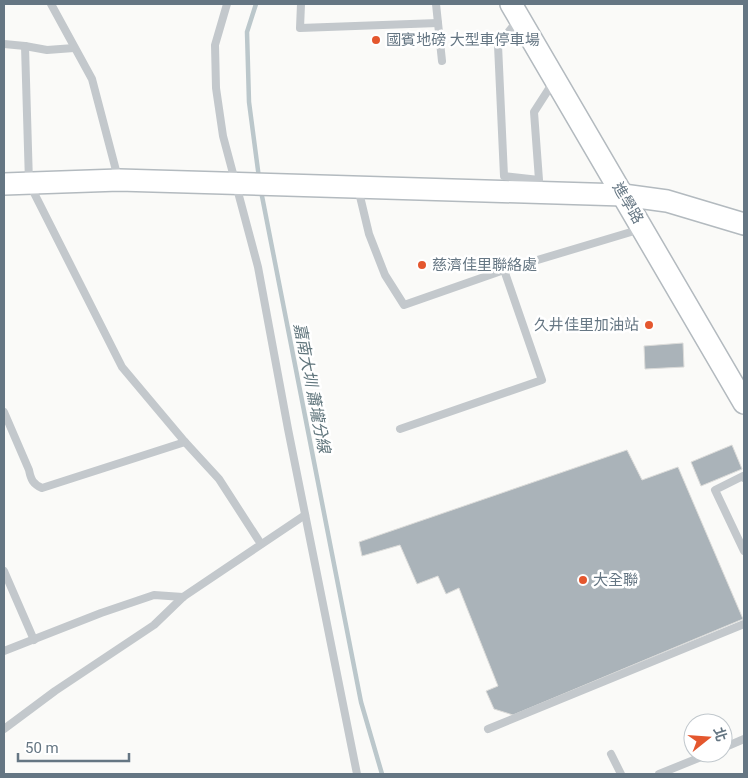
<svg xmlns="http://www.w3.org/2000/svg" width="748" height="778" viewBox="0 0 748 778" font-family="Roboto,'Noto Sans TC',sans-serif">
  <rect width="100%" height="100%" fill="#fafaf8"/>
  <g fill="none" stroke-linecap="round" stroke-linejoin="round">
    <g stroke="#bbc7cb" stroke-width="4.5">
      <polyline points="256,4 247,32 249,102 259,178"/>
      <polyline points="261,191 361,702 382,774"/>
    </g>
  </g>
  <g fill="#aab3b9" stroke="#dcdcda">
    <polygon points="683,343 684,367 645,369 644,346"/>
    <polygon points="732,445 742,469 701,486 691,462"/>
    <polygon points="627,450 642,480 678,467 743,619 513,715 494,709 486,691 498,686 459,588 446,594 438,576 417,584 400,545 362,556 359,542"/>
  </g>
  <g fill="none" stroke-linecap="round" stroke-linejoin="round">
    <g stroke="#b3babf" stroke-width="24">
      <g id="secondary">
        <polyline points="511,4 744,403"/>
        <polyline points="4,184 119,180 623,195 667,201 744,224"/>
      </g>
    </g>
    <g stroke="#c3c8cc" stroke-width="8">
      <polyline points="51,4 92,79 118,178"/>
      <polyline points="227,4 215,45 216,88 223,136 258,267 288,429 357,774"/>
      <polyline points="301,4 300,28 438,23"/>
      <polyline points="436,4 442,61"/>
      <polyline points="518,20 498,45 504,176 539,180 534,112 554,81"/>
      <polyline points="4,44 25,46 47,50 74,48"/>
      <polyline points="25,46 29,183 122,367 185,442 219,479 261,544"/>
      <polyline points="358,188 369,234 385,275 404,305 504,270 641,229"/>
      <path d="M4,412l25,58c2,10 4,14 13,18l143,-46"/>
      <polyline points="400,429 542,380 504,270"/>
      <polyline points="744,478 743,476 715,490 744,551"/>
      <polyline points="4,571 34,640"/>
      <polyline points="4,651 101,613 154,595 183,597"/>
      <polyline points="4,729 55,691 154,625 183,597 305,515"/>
      <polyline points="488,729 744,624"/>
      <polyline points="723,748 744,739"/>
      <polyline points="611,754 621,774"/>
      <polyline points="659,774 711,753"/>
    </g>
    <use href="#secondary" stroke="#fff" stroke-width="21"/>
  </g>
  <g fill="#e4572e" stroke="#fff" stroke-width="2">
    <circle cx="376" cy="40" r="5"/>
    <circle cx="422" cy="265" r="5"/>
    <circle cx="649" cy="325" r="5"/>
    <circle cx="583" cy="580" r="5"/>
  </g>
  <g text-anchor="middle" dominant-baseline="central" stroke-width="5" stroke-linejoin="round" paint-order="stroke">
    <g font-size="15" fill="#657683" stroke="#fff" text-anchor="start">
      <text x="386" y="40">國賓地磅 大型車停車場</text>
      <text x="432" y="265">慈濟佳里聯絡處</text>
      <text x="639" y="325" text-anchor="end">久井佳里加油站</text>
      <text x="593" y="580">大全聯</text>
    </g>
    <g font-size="15" fill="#657683" stroke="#fff">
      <text transform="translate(628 203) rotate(59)">進學路</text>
    </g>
    <g font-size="16" font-style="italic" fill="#60757c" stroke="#fff">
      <text transform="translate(312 388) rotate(79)">嘉南大圳 蕭壠分線</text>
    </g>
  </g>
  <rect width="748" height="778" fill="none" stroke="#657683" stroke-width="10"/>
  <g transform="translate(708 738) rotate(73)"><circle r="24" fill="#ffffff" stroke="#c1c8cd"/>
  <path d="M0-4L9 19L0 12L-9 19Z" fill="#e4572e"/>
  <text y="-8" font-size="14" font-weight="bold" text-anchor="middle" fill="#657683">北</text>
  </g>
  <path d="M18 753v8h111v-8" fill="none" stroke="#657683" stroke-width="2.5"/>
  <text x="25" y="753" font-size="15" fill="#657683" stroke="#ffffff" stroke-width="4" paint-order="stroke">50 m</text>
</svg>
